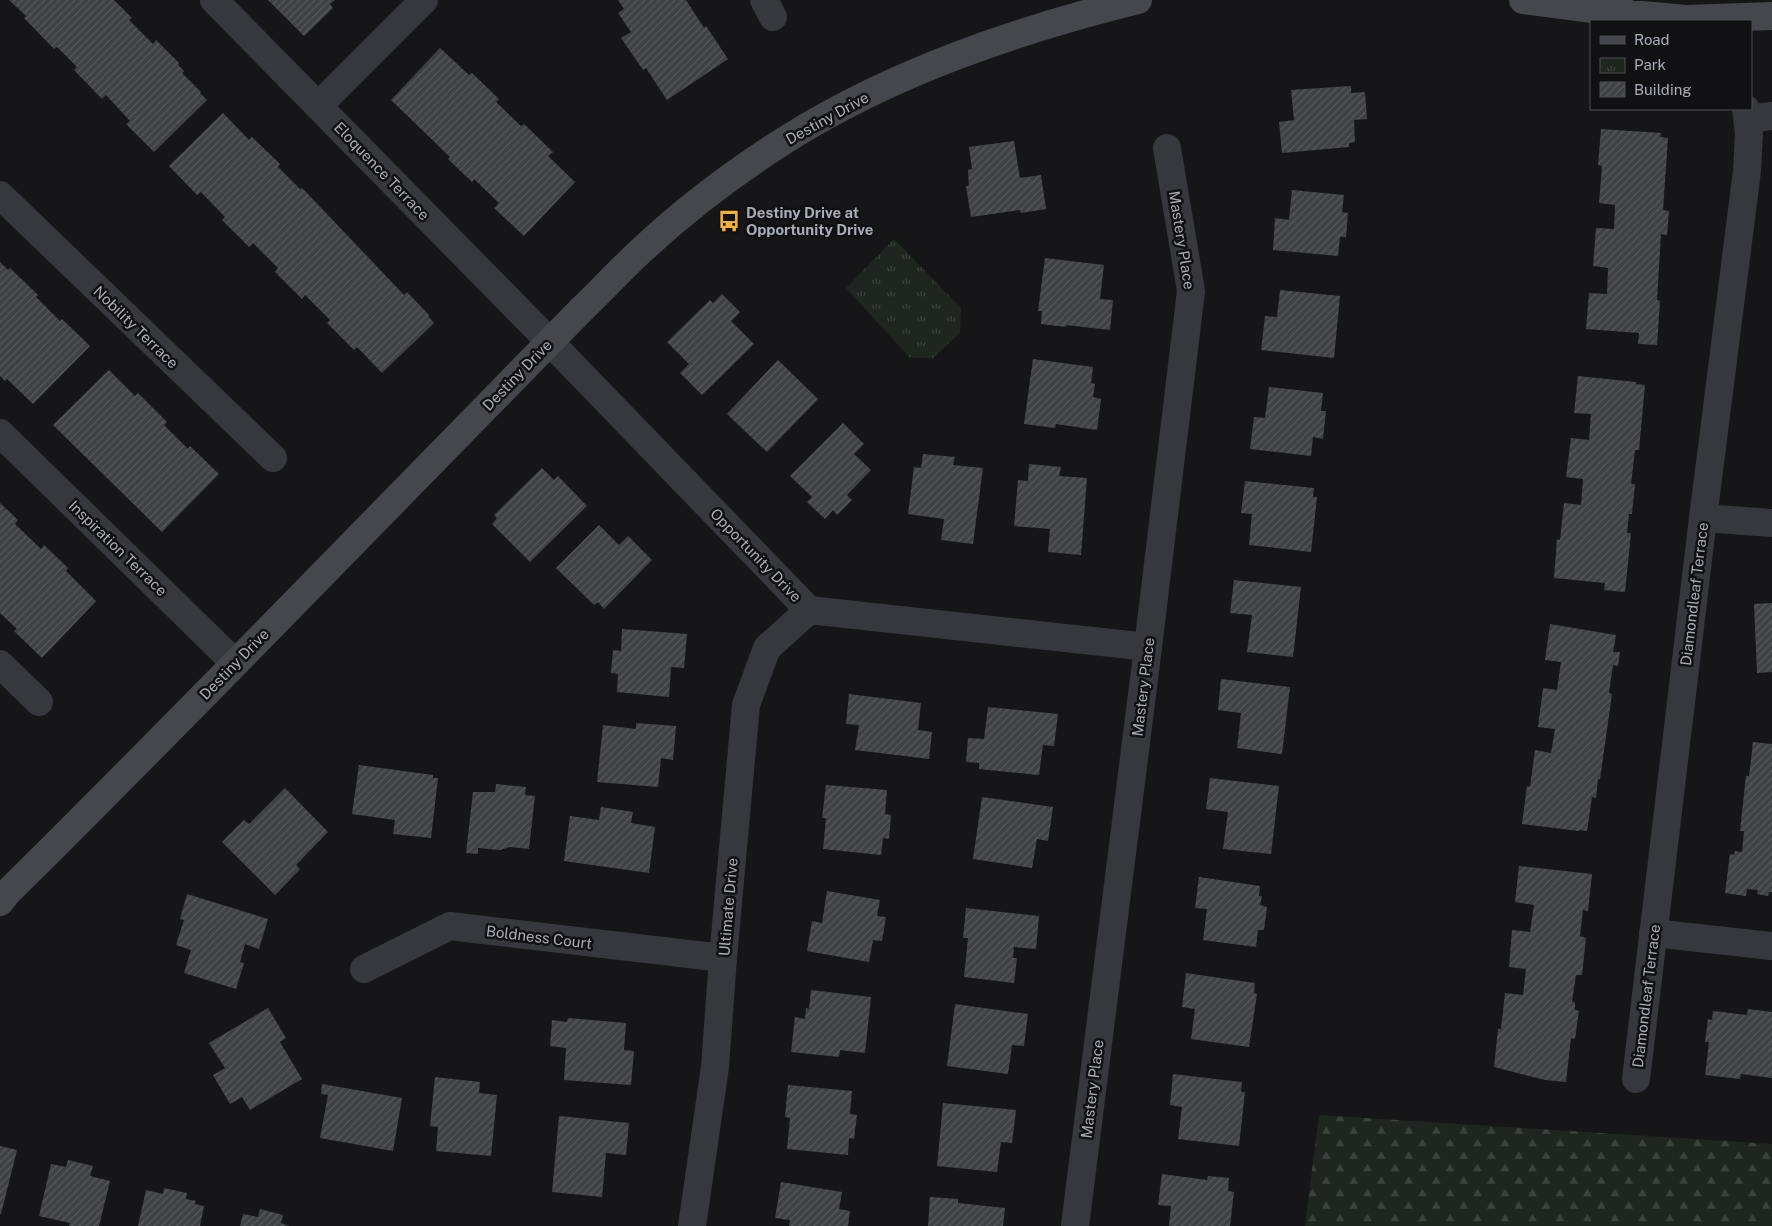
<svg xmlns="http://www.w3.org/2000/svg" width="1772" height="1226" viewBox="0 0 1772 1226" font-family="'Public Sans',sans-serif">
  <defs>
    <pattern id="forest-firs" width="22" height="20" patternUnits="userSpaceOnUse" patternTransform="scale(1.25)"><rect width="22" height="20" fill="#1e261f"/><path d="M5 1l3.5 6h-7zM16 11l3.5 6h-7z" fill="#3c433d"/></pattern>
    <pattern id="park-tufts" width="24" height="20" patternUnits="userSpaceOnUse" patternTransform="scale(1.25)"><rect width="24" height="20" fill="#1e261f"/><path d="M3 7l-1-3M5 7V3M7 7l1-3M15 17l-1-3M17 17v-4M19 17l1-3" fill="none" stroke="#3c433d"/></pattern>
    <pattern id="building-hatch" width="6" height="6" patternUnits="userSpaceOnUse" patternTransform="scale(1.25)"><rect width="6" height="6" fill="#404145"/><path d="M-1 1l2-2M0 6l6-6M5 7l2-2" fill="none" stroke="#595a5e"/></pattern>
  </defs>
  <rect width="100%" height="100%" fill="#161618"/>
  <polygon fill="url(#forest-firs)" points="1319,1115 1772,1144 1772,1226 1305,1226"/>
  <polygon fill="url(#park-tufts)" points="894,239 961,308 960,333 933,358 910,358 846,288"/>
  <g fill="url(#building-hatch)">
    <polygon points="9,0 114,0 132,18 129,20 153,44 156,40 179,63 178,65 184,71 182,73 201,92 200,93 207,100 154,152 126,124 130,121 106,95 102,99 74,70 77,67 57,47 54,49 24,18 26,16"/>
    <polygon points="268,0 335,0 330,4 333,8 304,36"/>
    <polygon points="618,0 686,0 704,28 706,26 728,59 667,100 646,68 643,70 621,38 631,32 618,13 624,9"/>
    <polygon points="440,48 469,75 472,73 499,99 496,102 521,126 524,124 553,152 548,156 575,182 524,236 494,208 499,203 474,179 472,182 448,159 450,157 391,100"/>
    <polygon points="1351,86 1351,93 1365,92 1367,119 1354,120 1355,142 1349,143 1349,147 1282,153 1279,122 1294,120 1291,90"/>
    <polygon points="223,113 249,140 252,137 280,164 278,167 300,189 302,188 306,192 404,295 407,292 429,315 428,316 434,323 382,373 357,347 354,350 327,323 330,320 305,295 302,299 275,272 278,268 253,243 249,247 222,220 225,217 201,192 197,195 169,166"/>
    <polygon points="1601,129 1661,133 1660,137 1668,138 1663,210 1669,211 1667,235 1661,234 1657,300 1660,301 1657,345 1638,344 1639,333 1586,329 1589,293 1607,294 1608,268 1593,266 1596,228 1614,229 1615,205 1599,203 1602,166 1598,165"/>
    <polygon points="1014,141 1020,178 1041,175 1046,209 1021,213 1020,210 971,217 966,186 969,186 968,170 972,169 969,147"/>
    <polygon points="1292,190 1344,195 1342,212 1348,213 1346,237 1340,237 1338,256 1273,250 1275,218 1289,220"/>
    <polygon points="1045,258 1104,265 1100,299 1113,300 1110,330 1066,325 1066,327 1041,324 1042,311 1038,311"/>
    <polygon points="0,262 8,270 10,268 38,295 36,297 60,321 62,319 90,346 33,404 7,379 5,381 0,376"/>
    <polygon points="1280,290 1340,296 1334,358 1261,350 1265,316 1277,317"/>
    <polygon points="722,294 740,312 731,321 754,344 702,395 680,373 689,364 667,342 710,300 713,303"/>
    <polygon points="1033,359 1093,367 1091,383 1095,384 1093,397 1101,399 1097,430 1056,424 1055,428 1024,424"/>
    <polygon points="778,360 818,399 767,452 727,414"/>
    <polygon points="109,370 135,396 138,393 167,422 164,425 188,449 190,446 219,474 162,532 53,425"/>
    <polygon points="1578,376 1636,382 1636,384 1645,385 1639,450 1635,450 1631,484 1635,484 1632,514 1629,514 1627,533 1631,533 1625,592 1604,590 1605,583 1554,578 1557,539 1560,540 1564,503 1581,505 1583,479 1566,477 1571,438 1589,440 1591,414 1574,413"/>
    <polygon points="1269,387 1323,393 1321,411 1326,411 1323,439 1313,437 1311,456 1250,449 1254,417 1265,418"/>
    <polygon points="843,423 864,444 854,454 871,470 847,495 852,500 837,515 833,510 825,519 807,502 812,497 790,476"/>
    <polygon points="923,454 955,457 953,465 983,468 973,544 941,540 944,519 908,514 914,467 921,468"/>
    <polygon points="1029,464 1061,467 1059,476 1087,478 1081,555 1048,552 1050,529 1014,526 1018,480 1028,481"/>
    <polygon points="542,468 554,480 558,476 587,506 530,562 492,524 497,518 494,515"/>
    <polygon points="1245,481 1314,488 1313,497 1317,497 1311,552 1249,545 1252,514 1241,513"/>
    <polygon points="0,503 18,520 15,524 41,549 44,545 68,568 66,571 96,601 42,658 14,631 17,629 0,613"/>
    <polygon points="599,525 619,545 628,536 652,560 604,609 598,602 594,605 556,568"/>
    <polygon points="1234,580 1301,587 1293,657 1247,652 1252,615 1230,613"/>
    <polygon points="1772,603 1772,672 1757,673 1754,604"/>
    <polygon points="1550,624 1616,635 1613,652 1620,652 1618,666 1613,665 1609,693 1612,694 1600,779 1598,779 1596,798 1592,797 1587,831 1579,830 1579,831 1522,824 1527,786 1530,787 1535,750 1551,753 1555,729 1538,727 1543,688 1557,690 1561,662 1545,660"/>
    <polygon points="622,629 687,634 684,668 671,667 669,697 617,692 618,674 611,673 613,650 621,651"/>
    <polygon points="1221,679 1290,687 1282,754 1237,748 1241,713 1218,710"/>
    <polygon points="849,694 921,703 918,730 932,732 929,759 855,750 859,725 846,724"/>
    <polygon points="988,707 1058,714 1054,746 1043,745 1039,775 979,769 979,763 966,762 968,738 984,739"/>
    <polygon points="636,723 676,726 673,760 661,758 658,787 597,782 603,725 636,729"/>
    <polygon points="1753,742 1772,744 1772,892 1769,892 1768,896 1757,894 1758,890 1747,889 1746,896 1725,893 1730,854 1734,855 1735,851 1742,852 1744,831 1740,831 1746,776 1749,776"/>
    <polygon points="359,765 433,775 433,778 438,778 431,838 393,834 395,820 352,814"/>
    <polygon points="1210,778 1279,786 1271,854 1223,849 1228,812 1206,809"/>
    <polygon points="496,784 526,787 525,795 535,796 529,849 510,847 500,850 478,848 478,854 466,853 473,792 495,792"/>
    <polygon points="826,785 887,790 885,814 891,815 889,839 883,838 881,855 823,849 826,818 822,818"/>
    <polygon points="285,788 328,832 296,865 300,869 275,895 222,842 244,820 249,824"/>
    <polygon points="982,797 1053,807 1048,841 1037,839 1032,868 973,859"/>
    <polygon points="601,807 633,812 631,823 655,827 649,873 564,861 570,816 599,820"/>
    <polygon points="1519,866 1592,874 1588,911 1583,910 1580,936 1586,938 1582,975 1576,975 1572,1002 1575,1002 1575,1010 1579,1011 1575,1039 1571,1038 1566,1082 1545,1080 1494,1067 1498,1029 1501,1029 1505,993 1523,995 1526,969 1509,967 1512,930 1530,932 1534,905 1515,902"/>
    <polygon points="1199,877 1260,886 1259,896 1262,896 1260,905 1267,907 1264,930 1258,930 1256,947 1203,940 1207,909 1195,908"/>
    <polygon points="827,891 880,900 877,916 886,917 882,941 873,940 869,962 807,951 812,921 822,923"/>
    <polygon points="187,894 268,919 259,949 245,944 240,962 244,963 236,989 184,973 191,950 176,945 184,920 180,919"/>
    <polygon points="966,908 1039,916 1036,949 1014,947 1013,958 1017,958 1014,983 964,977 968,938 963,938"/>
    <polygon points="1186,973 1255,983 1254,993 1257,994 1249,1047 1191,1039 1195,1009 1182,1007"/>
    <polygon points="811,990 871,997 865,1053 840,1050 839,1057 791,1052 795,1017 805,1019 806,1008 809,1009"/>
    <polygon points="955,1004 1028,1014 1024,1046 1012,1045 1008,1074 947,1066"/>
    <polygon points="268,1008 286,1038 280,1042 302,1079 250,1110 242,1097 230,1104 213,1075 225,1068 209,1043"/>
    <polygon points="1748,1009 1772,1012 1772,1078 1741,1074 1740,1079 1705,1075 1709,1042 1705,1042 1708,1019 1712,1020 1713,1011 1747,1015"/>
    <polygon points="568,1018 626,1023 624,1050 634,1051 631,1085 564,1080 566,1048 550,1046 552,1020 567,1022"/>
    <polygon points="1173,1074 1242,1082 1241,1092 1245,1092 1239,1146 1178,1139 1182,1107 1170,1105"/>
    <polygon points="435,1077 480,1082 479,1093 497,1095 491,1156 436,1151 438,1127 430,1126"/>
    <polygon points="322,1084 402,1098 393,1151 320,1138 328,1095 321,1094"/>
    <polygon points="788,1085 852,1091 850,1114 857,1115 854,1139 849,1138 848,1155 787,1149 790,1118 785,1117"/>
    <polygon points="943,1103 1016,1110 1012,1143 1001,1142 997,1172 937,1166"/>
    <polygon points="559,1116 629,1123 626,1155 606,1153 602,1197 552,1192"/>
    <polygon points="0,1146 17,1150 1,1214 0,1214"/>
    <polygon points="68,1160 93,1166 90,1176 110,1181 99,1226 69,1226 70,1223 39,1216 51,1164 66,1167"/>
    <polygon points="1162,1174 1207,1180 1208,1176 1229,1178 1228,1191 1234,1192 1230,1226 1169,1226 1171,1206 1158,1205"/>
    <polygon points="781,1182 842,1192 839,1209 850,1211 848,1226 789,1226 790,1220 775,1218"/>
    <polygon points="164,1188 187,1193 186,1199 196,1201 195,1204 204,1206 200,1226 138,1226 146,1190 163,1194"/>
    <polygon points="930,1197 958,1199 958,1203 1005,1208 1003,1226 928,1226"/>
    <polygon points="260,1209 283,1215 281,1223 289,1226 240,1226 243,1214 258,1217"/>
  </g>
  <g fill="none" stroke-linecap="round" stroke-linejoin="round">
    <g stroke="#37383d" stroke-width="28">
      <polyline points="214,0 550,342 809,610 1148,647"/>
      <polyline points="764,0 773,17"/>
      <polyline points="318,106 424,0"/>
      <polyline points="1748,119 1772,116"/>
      <polyline points="0,195 273,458"/>
      <polyline points="0,433 235,663"/>
      <polyline points="1703,518 1772,523"/>
      <polyline points="0,664 39,702"/>
      <polyline points="1653,933 1772,946"/>
      <polyline points="364,969 450,926 723,958"/>
      <polyline points="1636,1079 1703,518 1747,171 1749,133 1746,109"/>
      <polyline points="692,1226 715,1067 723,958 746,705 767,648 809,610"/>
      <polyline points="1075,1226 1148,647 1191,291 1167,148"/>
    </g>
    <g stroke="#45474d" stroke-width="28">
      <polyline points="1523,0 1631,14 1686,19 1772,16"/>
      <path d="M0,902l8,-10c148,-146 293,-296 439,-445 45,-46 89,-91 134,-137 21,-20 41,-42 63,-62 44,-41 95,-79 146,-111 106,-66 228,-107 348,-137"/>
    </g>
  </g>
  <defs>
    <g id="bus-bare" transform="scale(1.725)"><path d="M-5-6H5V4H4V6H2V4H-2V6H-4V4H-5ZM-3.5-4V0h7V-4ZM-3.5 1.2v1.5H-2V1.2ZM2 1.2v1.5H3.5V1.2Z" fill="#f2b134" stroke="#111113" stroke-width="2.5" paint-order="stroke"/></g>
  </defs>
  <g fill-rule="evenodd">
    <use href="#bus-bare" x="729" y="221"/>
  </g>
  <g text-anchor="middle" dominant-baseline="central" stroke-width="5" stroke-linejoin="round" paint-order="stroke">
    <g font-size="15" fill="#a8adb8" stroke="#111113">
      <text transform="translate(827 118) rotate(-29)">Destiny Drive</text>
      <text transform="translate(382 171) rotate(46)">Eloquence Terrace</text>
      <text transform="translate(1182 240) rotate(81)">Mastery Place</text>
      <text transform="translate(136 327) rotate(44)">Nobility Terrace</text>
      <text transform="translate(517 375) rotate(-46)">Destiny Drive</text>
      <text transform="translate(118 548) rotate(44)">Inspiration Terrace</text>
      <text transform="translate(756 555) rotate(46)">Opportunity Drive</text>
      <text transform="translate(1694 594) rotate(-83)">Diamondleaf Terrace</text>
      <text transform="translate(234 664) rotate(-46)">Destiny Drive</text>
      <text transform="translate(1143 687) rotate(-83)">Mastery Place</text>
      <text transform="translate(728 907) rotate(-85)">Ultimate Drive</text>
      <text transform="translate(539 937) rotate(7)">Boldness Court</text>
      <text transform="translate(1646 996) rotate(-83)">Diamondleaf Terrace</text>
      <text transform="translate(1092 1089) rotate(-83)">Mastery Place</text>
    </g>
    <g font-size="15" font-weight="bold" fill="#a8adb8" stroke="#111113" text-anchor="start">
      <text x="746" y="212">Destiny Drive at<tspan x="746" dy="17">Opportunity Drive</tspan></text>
    </g>
  </g>
  <rect x="1590" y="20" width="162" height="90" fill="#111113" stroke="#4d4f55"/>
  <rect x="1600" y="36" width="25" height="8" fill="#45474d" stroke="#4d4f55"/>
  <text x="1634" y="45" font-size="15" fill="#a8adb8">Road</text>
  <rect x="1600" y="58" width="25" height="15" fill="url(#park-tufts)" stroke="#4d4f55"/>
  <text x="1634" y="70" font-size="15" fill="#a8adb8">Park</text>
  <rect x="1600" y="82" width="25" height="15" fill="url(#building-hatch)" stroke="#4d4f55"/>
  <text x="1634" y="95" font-size="15" fill="#a8adb8">Building</text>
</svg>
